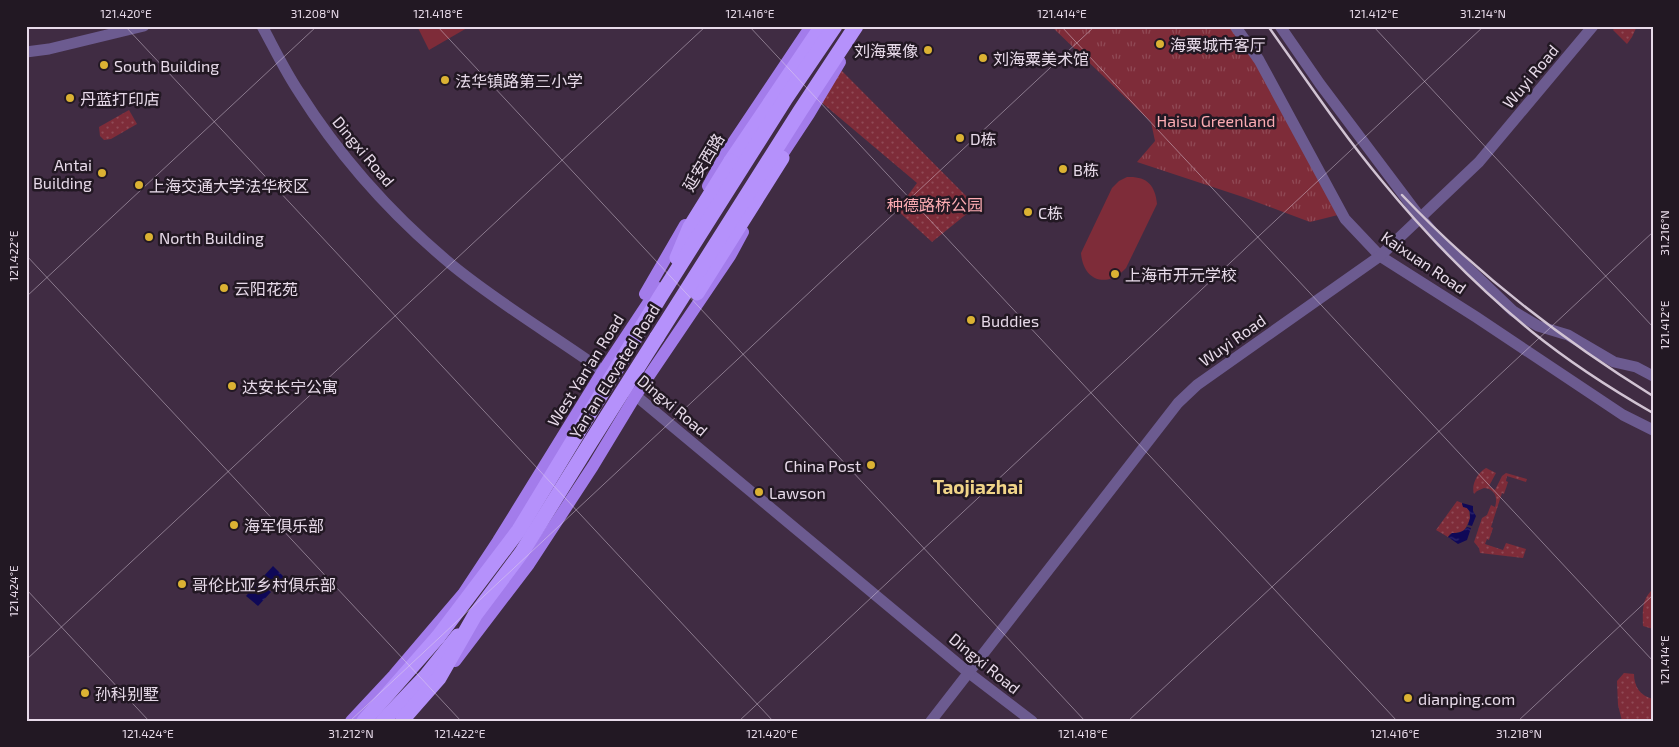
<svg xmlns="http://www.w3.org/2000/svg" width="1679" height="747" viewBox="0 0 1679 747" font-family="'Exo 2','Noto Sans SC',sans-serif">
  <defs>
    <pattern id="grass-dots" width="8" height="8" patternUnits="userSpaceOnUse" patternTransform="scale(1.25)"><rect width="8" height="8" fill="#7e2c39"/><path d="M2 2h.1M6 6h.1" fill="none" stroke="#904a56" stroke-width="1.8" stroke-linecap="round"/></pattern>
    <pattern id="park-tufts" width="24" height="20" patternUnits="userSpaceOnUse" patternTransform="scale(1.25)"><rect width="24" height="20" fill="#7e2c39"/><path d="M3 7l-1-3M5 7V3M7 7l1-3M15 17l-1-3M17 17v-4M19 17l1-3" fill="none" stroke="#904a56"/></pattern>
    <pattern id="water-ripples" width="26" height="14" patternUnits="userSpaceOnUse" patternTransform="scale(1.25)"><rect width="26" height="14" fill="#0f0857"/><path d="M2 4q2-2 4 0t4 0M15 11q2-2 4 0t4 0" fill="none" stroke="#322b6f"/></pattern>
  </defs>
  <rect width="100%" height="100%" fill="#402c43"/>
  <g fill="url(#grass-dots)">
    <polygon points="1616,26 1637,26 1632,37 1627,44 1613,30"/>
    <polygon points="840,69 971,201 974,208 932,242 897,210 917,183 821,102"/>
    <polygon points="129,110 137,124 111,139 104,140 100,136 99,127"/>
    <path d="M1486,468l10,5 -7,13 6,4 7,-14 4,-3 21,6 -1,3 -19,-6 -1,5 2,1 -4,12 -2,-1 -11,34 2,1 -4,12 -2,-1 -2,5 18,6 3,-7 20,6 -3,9 -43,-5 -1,-5 -5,-6 8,-24 5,-3 4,-10 4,2c3,-10 0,-18 -11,-19l-7,3 -3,3c-3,-9 3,-21 12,-26z"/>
    <polygon points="1457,501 1462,503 1462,505 1469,510 1470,519 1464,531 1450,534 1448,537 1436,530"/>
    <path d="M1653,589v40l-10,-3c0,-15 -2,-26 10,-37z"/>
    <path d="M1624,673l10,1c0,12 6,22 19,25v22h-31l-4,-16 -1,-24z"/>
  </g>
  <polygon fill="url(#park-tufts)" points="1051,26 1233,26 1258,61 1338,215 1310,222 1243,197 1137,162 1155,141 1151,122"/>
  <g fill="#7e2c39">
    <polygon points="417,26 466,26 467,28 429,50"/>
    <path d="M1127,177c19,-1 28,7 30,27l-31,64c-19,21 -43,13 -45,-15l31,-65 7,-7z"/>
  </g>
  <g fill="url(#water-ripples)">
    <polygon points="1462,503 1473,506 1473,511 1476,516 1472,526 1468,525 1470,518 1470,512 1467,508 1463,507"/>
    <path d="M1467,527l4,1 -4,12 -9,4 -10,-7 4,-4c6,0 10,0 15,-6z"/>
    <polygon points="273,566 284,577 277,586 262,578"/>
    <polygon points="258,582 271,592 258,606 246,596"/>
  </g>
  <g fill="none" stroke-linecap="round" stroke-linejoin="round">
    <g stroke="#6c5b90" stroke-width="11">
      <path d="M262,26c12,22 23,45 37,66 41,65 94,124 153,173 50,41 106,73 158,111"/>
      <polyline points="1235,26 1259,60 1345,219 1380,256 1476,317 1623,415 1653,430"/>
      <polyline points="1280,26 1320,84 1420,217 1441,242 1513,311 1538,326 1568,335 1614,362 1636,367 1653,376"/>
      <polyline points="26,52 49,49 144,26"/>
      <polyline points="629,390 969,673 1032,721"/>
      <polyline points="931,721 1178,403 1197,385 1380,256 1479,162 1593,26"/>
    </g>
    <g stroke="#a37ceb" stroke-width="12">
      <polyline points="776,164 809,114 840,62"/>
      <polyline points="708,186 726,153 811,26"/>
      <polyline points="645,294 685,225"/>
      <polyline points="455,661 529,564 593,466 636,395 730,256 743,232"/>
      <polyline points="351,721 394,675 463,594 498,541 603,371 658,288"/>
    </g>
    <g stroke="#b591fb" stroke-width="15">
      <polyline points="731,161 822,26"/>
      <polyline points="697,293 782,158"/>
      <polyline points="657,337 800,111 856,26"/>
      <polyline points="364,721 438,637"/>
      <polyline points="383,721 426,676 458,636"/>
    </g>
    <g stroke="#d1c3d3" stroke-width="2.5">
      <path d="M1268,26c37,52 73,106 114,155 45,55 94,105 149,150 37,30 80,58 122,82"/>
      <path d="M1402,195c74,78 159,144 251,201"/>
    </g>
    <g stroke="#b591fb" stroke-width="15">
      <polyline points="677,258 690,227 731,161"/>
      <polyline points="438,637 519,530 660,297 786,98 835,26"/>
      <polyline points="403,719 439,678 475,615 522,552 590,443 657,337"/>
    </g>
  </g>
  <path fill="none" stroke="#e7dae9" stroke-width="1" stroke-opacity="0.45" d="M125,26l648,695M437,26l648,695M749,26l648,695M1061,26l592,635M1373,26l280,301M26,255l435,466M26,297l291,-271M26,589l123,132M26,660l680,-634M350,721l745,-695M739,721l745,-695M1128,721l525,-489M1518,721l135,-126"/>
  <g fill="#dbb233" stroke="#221823" stroke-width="2">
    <circle cx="1160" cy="44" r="5"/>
    <circle cx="928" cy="50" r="5"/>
    <circle cx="983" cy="58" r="5"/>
    <circle cx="104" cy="65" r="5"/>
    <circle cx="445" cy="80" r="5"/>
    <circle cx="70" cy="98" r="5"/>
    <circle cx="960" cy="138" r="5"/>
    <circle cx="1063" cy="169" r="5"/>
    <circle cx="102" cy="173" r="5"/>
    <circle cx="139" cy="185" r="5"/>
    <circle cx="1028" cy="212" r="5"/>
    <circle cx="149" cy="237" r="5"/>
    <circle cx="1115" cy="274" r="5"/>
    <circle cx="224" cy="288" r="5"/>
    <circle cx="971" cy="320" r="5"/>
    <circle cx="232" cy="386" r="5"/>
    <circle cx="871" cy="465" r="5"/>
    <circle cx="759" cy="492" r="5"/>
    <circle cx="234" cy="525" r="5"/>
    <circle cx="182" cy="584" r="5"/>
    <circle cx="85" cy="693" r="5"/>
    <circle cx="1408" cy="698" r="5"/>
  </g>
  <g text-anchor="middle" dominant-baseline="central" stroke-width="5" stroke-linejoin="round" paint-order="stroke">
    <g font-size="16" fill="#e7dae9" stroke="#221823" text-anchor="start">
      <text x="1170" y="44">海粟城市客厅</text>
      <text x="918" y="50" text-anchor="end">刘海粟像</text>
      <text x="993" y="58">刘海粟美术馆</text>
      <text x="114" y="65">South Building</text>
      <text x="455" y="80">法华镇路第三小学</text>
      <text x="80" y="98">丹蓝打印店</text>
      <text x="970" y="138">D栋</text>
      <text x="92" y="164" text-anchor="end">Antai<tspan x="92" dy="18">Building</tspan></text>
      <text x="1073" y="169">B栋</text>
      <text x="149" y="185">上海交通大学法华校区</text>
      <text x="1038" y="212">C栋</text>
      <text x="159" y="237">North Building</text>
      <text x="1125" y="274">上海市开元学校</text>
      <text x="234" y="288">云阳花苑</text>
      <text x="981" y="320">Buddies</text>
      <text x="242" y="386">达安长宁公寓</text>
      <text x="861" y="465" text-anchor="end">China Post</text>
      <text x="769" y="492">Lawson</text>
      <text x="244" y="525">海军俱乐部</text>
      <text x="192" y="584">哥伦比亚乡村俱乐部</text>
      <text x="95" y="693">孙科别墅</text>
      <text x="1418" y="698">dianping.com</text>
    </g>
    <g font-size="16" fill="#e7dae9" stroke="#221823">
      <text transform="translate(1530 76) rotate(-50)">Wuyi Road</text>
      <text transform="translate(364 151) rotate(50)">Dingxi Road</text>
      <text transform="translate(703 162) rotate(-59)">延安西路</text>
      <text transform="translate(1424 262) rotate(34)">Kaixuan Road</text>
      <text transform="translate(1232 340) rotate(-35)">Wuyi Road</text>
      <text transform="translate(585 370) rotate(-58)">West Yan'an Road</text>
      <text transform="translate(614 371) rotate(-58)">Yan'an Elevated Road</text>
      <text transform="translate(673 405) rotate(40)">Dingxi Road</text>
      <text transform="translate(985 663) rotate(39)">Dingxi Road</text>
    </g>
    <g font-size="16" fill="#fcabb2" stroke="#221823">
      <text x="1216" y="120">Haisu Greenland</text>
      <text x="935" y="204">种德路桥公园</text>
    </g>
    <g font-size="19" font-weight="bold" fill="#f0d488" stroke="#221823">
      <text x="978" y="486">Taojiazhai</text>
    </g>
  </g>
  <rect width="1679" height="747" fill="none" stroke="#221823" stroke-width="55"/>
  <rect x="28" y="28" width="1624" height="692" fill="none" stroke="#e7dae9" stroke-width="2"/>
  <g font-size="12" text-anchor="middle" fill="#e7dae9">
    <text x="126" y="18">121.420°E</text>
    <text x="315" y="18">31.208°N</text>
    <text x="438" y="18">121.418°E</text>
    <text x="750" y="18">121.416°E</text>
    <text x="1062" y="18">121.414°E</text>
    <text x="1374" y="18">121.412°E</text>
    <text x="1483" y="18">31.214°N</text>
    <text transform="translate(1665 233) rotate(-90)" y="4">31.216°N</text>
    <text transform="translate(14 256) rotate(-90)" y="4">121.422°E</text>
    <text transform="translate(1665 325) rotate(-90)" y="4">121.412°E</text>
    <text transform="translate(14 591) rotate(-90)" y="4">121.424°E</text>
    <text transform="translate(1665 660) rotate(-90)" y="4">121.414°E</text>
    <text x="148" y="738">121.424°E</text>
    <text x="351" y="738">31.212°N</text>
    <text x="460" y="738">121.422°E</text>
    <text x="772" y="738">121.420°E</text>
    <text x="1083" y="738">121.418°E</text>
    <text x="1395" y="738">121.416°E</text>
    <text x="1519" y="738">31.218°N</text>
  </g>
</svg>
